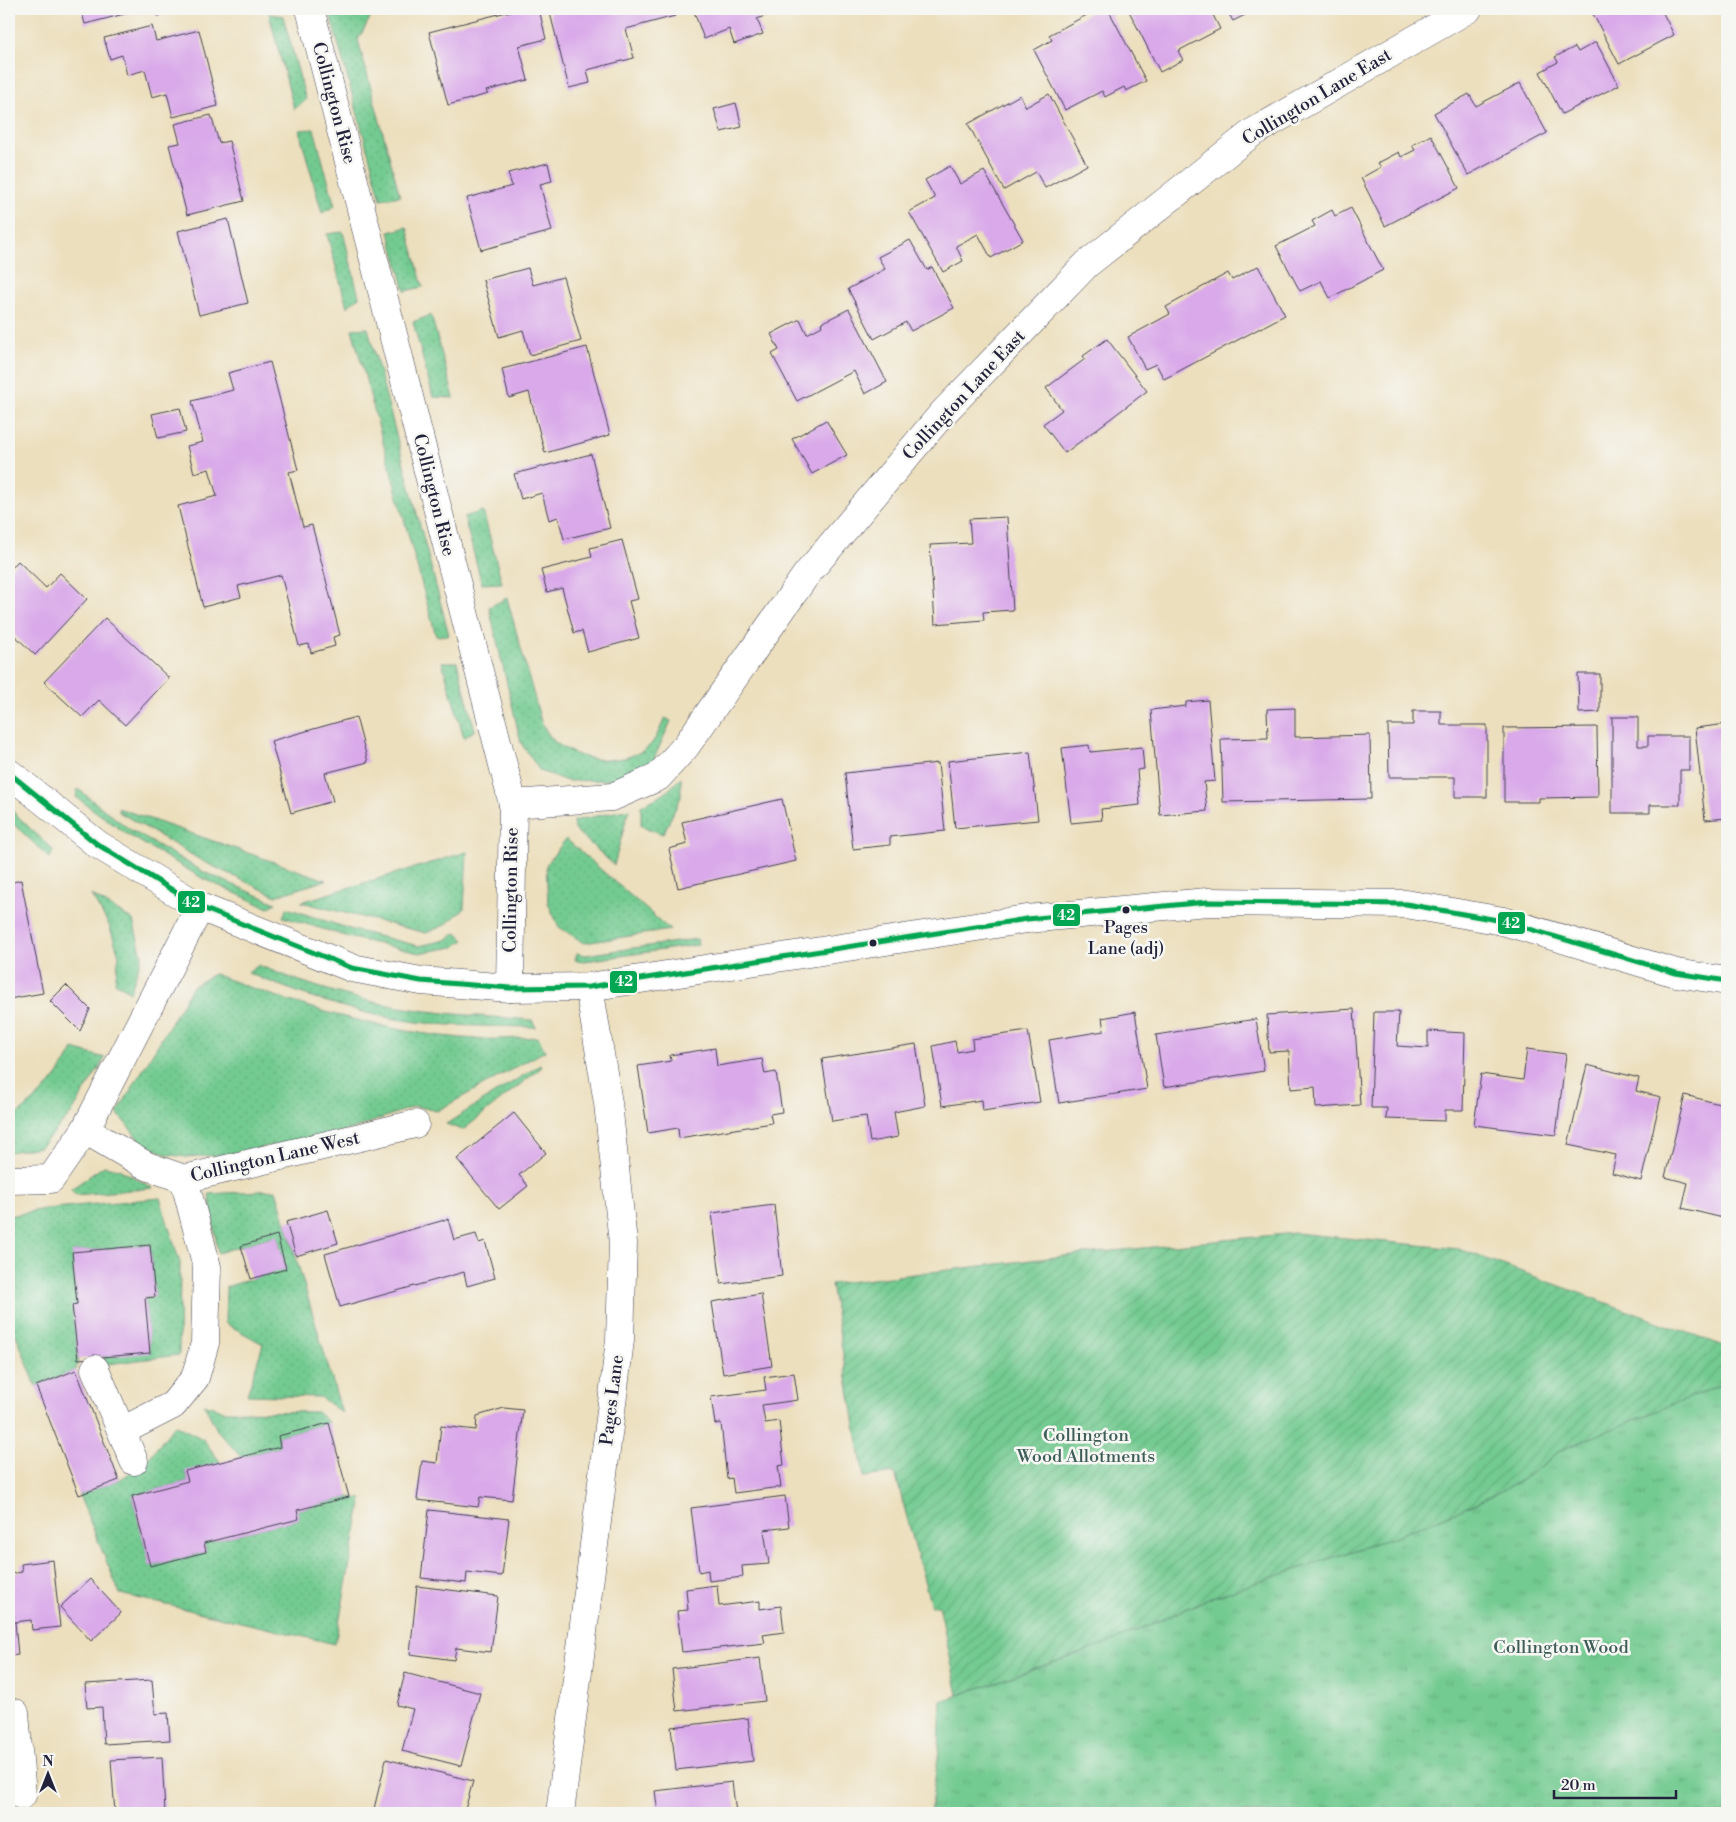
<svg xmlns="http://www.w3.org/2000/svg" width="1736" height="1822" viewBox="0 0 1736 1822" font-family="'Libre Bodoni',serif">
  <defs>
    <pattern id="grass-dots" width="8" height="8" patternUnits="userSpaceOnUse" patternTransform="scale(1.25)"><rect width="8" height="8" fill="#73cb91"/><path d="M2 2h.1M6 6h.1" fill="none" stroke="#63ae7e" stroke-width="1.8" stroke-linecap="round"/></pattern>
    <pattern id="park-tufts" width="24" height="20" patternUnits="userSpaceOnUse" patternTransform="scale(1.25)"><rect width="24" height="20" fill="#73cb91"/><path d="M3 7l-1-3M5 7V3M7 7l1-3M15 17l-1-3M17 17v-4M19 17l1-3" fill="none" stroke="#63ae7e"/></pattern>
    <pattern id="garden-furrows" width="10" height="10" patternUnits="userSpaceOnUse" patternTransform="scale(1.25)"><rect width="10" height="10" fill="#73cb91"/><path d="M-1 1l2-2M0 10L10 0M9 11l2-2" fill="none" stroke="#63ae7e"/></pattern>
  </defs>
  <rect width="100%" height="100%" fill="#f6f6f2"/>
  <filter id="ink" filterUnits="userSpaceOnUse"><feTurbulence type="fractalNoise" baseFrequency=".02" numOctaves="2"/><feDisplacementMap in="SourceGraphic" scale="10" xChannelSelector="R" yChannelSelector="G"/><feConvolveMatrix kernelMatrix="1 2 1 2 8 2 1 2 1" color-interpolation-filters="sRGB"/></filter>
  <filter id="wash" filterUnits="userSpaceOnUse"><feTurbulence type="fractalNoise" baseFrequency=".0096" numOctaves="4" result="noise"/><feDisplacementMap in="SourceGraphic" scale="20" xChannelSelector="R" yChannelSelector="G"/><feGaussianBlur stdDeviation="1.12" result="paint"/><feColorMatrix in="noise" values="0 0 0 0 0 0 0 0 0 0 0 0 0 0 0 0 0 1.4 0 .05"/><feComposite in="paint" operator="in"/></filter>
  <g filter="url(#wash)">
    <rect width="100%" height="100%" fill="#ecdfbd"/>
    <g fill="url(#grass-dots)" stroke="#4a7666">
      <polygon points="332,9 375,9 358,40 400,196 381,199 330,14"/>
      <polygon points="269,14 283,16 306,100 294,109"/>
      <polygon points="314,129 335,206 322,213 299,130"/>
      <polygon points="407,227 423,287 405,291 389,232"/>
      <polygon points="343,232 359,297 347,307 327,234"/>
      <polygon points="431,315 454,398 433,397 413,322"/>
      <polygon points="368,328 449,635 436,636 352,329"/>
      <polygon points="483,511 502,583 482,584 464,517"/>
      <path d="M507,598l35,127c4,5 7,11 11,15 24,22 67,27 94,8 9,-7 13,-20 18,-30l6,3 -19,42 -42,17 -43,1 -27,-10 -19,-28 -32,-136z"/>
      <polygon points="442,662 457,662 475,730 464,738"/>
      <polygon points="681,778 681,797 663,834 641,826 641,806 664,794"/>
      <polygon points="78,789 129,829 204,872 276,903 268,908 202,878 125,833 76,797"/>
      <polygon points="9,808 53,850 50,858 9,820"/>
      <polygon points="118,808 326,880 276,896 204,862 119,812"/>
      <polygon points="629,809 614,865 574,829 573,821"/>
      <polygon points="566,839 670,930 584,943 559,927 548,903 546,865"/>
      <polygon points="467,852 464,909 445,925 426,933 301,902"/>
      <polygon points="91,895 133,920 142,956 130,992 115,982 119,955 109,925"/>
      <polygon points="287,908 353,930 419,946 446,940 457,933 464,940 454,947 419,953 352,938 283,917"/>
      <polygon points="697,939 698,945 585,961 575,960 577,953 585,955"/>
      <path d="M258,965c51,21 106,38 161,45 37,5 75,7 113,10l4,7c-39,-1 -80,0 -119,-5 -58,-7 -115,-27 -169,-49z"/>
      <path d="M214,974c84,32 172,60 263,65 20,1 41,-1 61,-2l7,14 -108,60 -22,-5 -62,23 -42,9 -89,17 -36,2 -21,-3 -24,-12 -24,-29 76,-127z"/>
      <path d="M73,1049l32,9 -34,56 -31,33 -31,5v-31c30,-24 46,-37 64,-72z"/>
      <polygon points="540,1065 542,1067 463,1130 446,1124"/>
      <polygon points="104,1166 119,1169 153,1188 76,1195 71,1189"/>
      <polygon points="276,1190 342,1413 320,1397 247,1395 263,1344 225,1323 226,1287 286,1268 277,1235 218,1253 209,1194"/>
      <polygon points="160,1198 180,1263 179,1355 107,1364 102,1357 150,1352 145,1298 155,1297 150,1245 73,1252 77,1304 73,1305 78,1359 76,1370 36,1386 9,1317 9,1216 44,1209"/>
      <polygon points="204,1404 224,1411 317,1412 329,1423 278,1436 280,1447 241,1457 217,1430"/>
      <polygon points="175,1425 203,1439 221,1463 185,1472 188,1481 132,1496 150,1566 206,1552 204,1543 299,1519 297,1510 349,1497 362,1499 335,1644 120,1594 79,1495 119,1480 145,1463"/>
    </g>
    <polygon fill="url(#park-tufts)" stroke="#4a7666" points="1727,1382 1727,1813 930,1813 939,1751 941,1701 1104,1645 1213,1597 1394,1537 1479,1502 1522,1480 1561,1450"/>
    <polygon fill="url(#garden-furrows)" stroke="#4a7666" points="1295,1233 1459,1249 1727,1347 1727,1382 1561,1450 1522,1480 1479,1502 1394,1537 1213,1597 1104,1645 958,1695 939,1605 931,1606 895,1473 864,1477 831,1284 1073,1255"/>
    <g id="blocks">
      <g fill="#d9a9e9">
        <polygon points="81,9 144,9 85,24"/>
        <polygon points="155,9 183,9 157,16"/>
        <polygon points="518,9 539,9 546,39 519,46 528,80 486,91 488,94 448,105 429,32"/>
        <polygon points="549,9 673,9 675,16 626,29 634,58 587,70 590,83 569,88"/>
        <polygon points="693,9 783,9 757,19 763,34 734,44 729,29 704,39"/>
        <polygon points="1098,9 1108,9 1146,81 1126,91 1124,87 1105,97 1102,91 1065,110 1034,50 1052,40 1049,35"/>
        <polygon points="1128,9 1210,9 1220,29 1178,51 1183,60 1160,72"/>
        <polygon points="1226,9 1257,9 1233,21"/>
        <polygon points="1604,9 1666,9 1662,11 1674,35 1619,64 1593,14"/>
        <polygon points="152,26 156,41 199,30 218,106 173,117 167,93 152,97 145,70 127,75 122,55 110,59 104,38"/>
        <polygon points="1596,42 1619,85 1562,114 1540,72 1558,62 1555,57 1575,47 1578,52"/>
        <polygon points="1520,83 1547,133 1468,175 1434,113 1469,94 1476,106"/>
        <polygon points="1049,94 1087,165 1045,188 1036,172 1004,190 968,124 1020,95 1026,107"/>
        <polygon points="736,103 742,127 721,132 714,109"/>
        <polygon points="211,115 219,143 229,141 244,201 187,215 169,145 180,143 175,124"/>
        <polygon points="1431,135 1459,188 1385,226 1361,178 1381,167 1378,163 1399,152 1401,157 1415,150 1412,145"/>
        <polygon points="548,163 552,181 540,184 552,231 481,250 467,198 512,186 508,173"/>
        <polygon points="950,166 960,184 984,171 1023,240 991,258 978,234 956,246 963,261 943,272 909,212 935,198 925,180"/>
        <polygon points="1351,208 1383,270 1330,298 1321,281 1300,291 1276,246 1315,226 1312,221 1332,210 1335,216"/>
        <polygon points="228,219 248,303 199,315 178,231"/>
        <polygon points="910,240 927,270 932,267 954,308 911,331 906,322 874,339 848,289 885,269 878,257"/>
        <polygon points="1258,266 1285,315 1164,379 1156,364 1145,369 1128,337 1170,314 1166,307 1228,273 1232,280"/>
        <polygon points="528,268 533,285 563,277 581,341 530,355 523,330 499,337 483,280"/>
        <polygon points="849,309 887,382 865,394 854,371 797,401 772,354 779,350 771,334 800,319 807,334 822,326 821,323"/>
        <polygon points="1107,339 1147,391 1065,453 1043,424 1062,410 1046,388 1085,359 1083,356"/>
        <polygon points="587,347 610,435 545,453 529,392 509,398 502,369"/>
        <polygon points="270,362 298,470 289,472 303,527 312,525 340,635 333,637 335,646 311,653 309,644 299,646 281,575 238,586 241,597 203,607 178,506 217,496 209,469 194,473 187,446 203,442 192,401 233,390 228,373"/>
        <polygon points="180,408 186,432 158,438 152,414"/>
        <polygon points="826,420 847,455 812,474 792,439"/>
        <polygon points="591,454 610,528 564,539 558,517 549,520 542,493 521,499 514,474"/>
        <polygon points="1007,517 1013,610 983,612 984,620 935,624 930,545 971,543 969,519"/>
        <polygon points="622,540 638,599 629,601 639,638 588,652 582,631 574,633 562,588 547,592 541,570 592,557 590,548"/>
        <polygon points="18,561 46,588 60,573 87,599 35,655 9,630 9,571"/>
        <polygon points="105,618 169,678 125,725 99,700 82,717 44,682"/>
        <polygon points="1578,674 1600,674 1600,712 1579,713"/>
        <polygon points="1208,700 1215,781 1204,782 1207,811 1160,815 1151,710 1186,706 1186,702"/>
        <polygon points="1295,708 1295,737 1370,735 1371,799 1223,802 1221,739 1268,738 1267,709"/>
        <polygon points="1413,711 1441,711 1441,725 1487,725 1487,797 1455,797 1455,777 1389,777 1388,725 1413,725"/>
        <polygon points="356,717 368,762 325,773 333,801 291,813 271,741"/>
        <polygon points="1612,717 1638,717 1638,746 1648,746 1648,736 1689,736 1689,770 1680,770 1680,805 1650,805 1650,813 1612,813"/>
        <polygon points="1727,724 1727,818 1705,820 1695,728"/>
        <polygon points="1597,727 1598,797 1539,798 1539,802 1504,802 1504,728"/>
        <polygon points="1089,745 1090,752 1142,747 1144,769 1137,770 1140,805 1101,809 1102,820 1071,823 1062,748"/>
        <polygon points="1030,752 1038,820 955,828 948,761"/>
        <polygon points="938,763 945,831 890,837 890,845 853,849 845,773"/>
        <polygon points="782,799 796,861 678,888 669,849 687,844 682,822"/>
        <polygon points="21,880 43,993 9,999 9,883"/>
        <polygon points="66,985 90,1009 80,1031 50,1001"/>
        <polygon points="1354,1009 1360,1105 1316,1108 1315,1087 1291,1089 1289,1051 1269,1052 1267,1015"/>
        <polygon points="1135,1012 1147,1089 1059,1103 1049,1040 1104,1031 1102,1018"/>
        <polygon points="1374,1012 1399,1012 1397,1046 1428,1048 1428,1031 1465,1033 1463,1110 1445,1110 1445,1121 1386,1119 1387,1108 1371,1108"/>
        <polygon points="1256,1019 1264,1071 1164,1087 1156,1035"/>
        <polygon points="1028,1031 1040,1102 983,1111 982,1100 942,1106 933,1046 955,1041 957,1052 973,1049 972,1039"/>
        <polygon points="916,1044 925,1106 894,1112 898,1137 870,1142 866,1116 832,1121 822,1059"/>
        <polygon points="715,1048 717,1066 762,1059 765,1074 776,1072 782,1112 770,1114 772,1123 679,1138 678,1128 648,1133 638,1066 671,1061 670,1055"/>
        <polygon points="1527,1049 1566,1054 1556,1135 1474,1125 1481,1074 1523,1080"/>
        <polygon points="1587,1065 1639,1078 1636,1091 1661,1097 1641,1181 1612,1173 1616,1155 1568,1145"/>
        <polygon points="1685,1095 1727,1106 1727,1219 1682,1208 1688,1183 1665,1177"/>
        <polygon points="514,1113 546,1153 519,1175 528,1186 499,1209 457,1159"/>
        <polygon points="774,1205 782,1276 721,1284 712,1213"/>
        <polygon points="328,1210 338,1243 296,1256 286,1222"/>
        <polygon points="448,1219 454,1240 476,1234 479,1243 485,1241 495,1278 467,1286 464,1272 340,1307 325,1254"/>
        <polygon points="277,1235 286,1269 251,1279 241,1246"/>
        <polygon points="150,1245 155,1297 145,1298 150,1353 78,1359 72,1305 77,1304 72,1252"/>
        <polygon points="761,1294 772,1366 723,1374 712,1302"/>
        <polygon points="9,1317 15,1333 9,1334"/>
        <polygon points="76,1370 119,1480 79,1495 36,1386"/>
        <polygon points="794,1373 798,1400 762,1405 765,1423 779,1421 784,1465 778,1466 781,1487 734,1493 732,1478 727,1479 721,1423 715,1424 711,1397 766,1390 764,1377"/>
        <polygon points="504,1408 523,1410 512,1500 480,1497 478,1507 417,1500 422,1461 437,1463 441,1426 476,1430 477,1416"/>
        <polygon points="329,1423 349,1497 297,1510 299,1519 204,1543 206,1552 150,1566 132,1496 188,1481 185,1471 280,1447 278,1436"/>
        <polygon points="785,1496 789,1527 764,1530 769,1564 742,1566 743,1577 709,1581 708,1570 699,1572 691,1508"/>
        <polygon points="429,1510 509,1519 502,1576 467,1572 466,1583 421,1578"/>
        <polygon points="53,1560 60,1627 32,1630 31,1620 15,1622 18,1655 9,1656 9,1574 22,1572 21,1564"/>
        <polygon points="90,1579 121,1613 91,1641 60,1607"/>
        <polygon points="717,1585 719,1606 760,1601 760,1609 781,1606 784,1632 763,1635 765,1643 682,1652 677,1611 688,1610 686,1589"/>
        <polygon points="417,1586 498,1596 491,1652 456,1648 454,1660 410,1654"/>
        <polygon points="760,1658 765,1701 677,1711 672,1669"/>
        <polygon points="405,1673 480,1693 461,1766 402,1751 413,1709 397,1705"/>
        <polygon points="152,1680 155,1714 168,1713 170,1740 104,1744 102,1707 87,1708 85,1684"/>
        <polygon points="748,1718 753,1761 676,1770 671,1727"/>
        <polygon points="162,1757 165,1813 115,1813 111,1760"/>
        <polygon points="386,1759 473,1781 464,1813 373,1813"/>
        <polygon points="732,1782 736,1813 658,1813 655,1791"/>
      </g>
    </g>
  </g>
  <g filter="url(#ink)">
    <use href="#blocks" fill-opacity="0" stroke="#403e4e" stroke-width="1"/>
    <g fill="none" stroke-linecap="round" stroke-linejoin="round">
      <g stroke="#403e4e" stroke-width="29">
        <g id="street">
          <polyline points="310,9 513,804 510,988"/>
          <polyline points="513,804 612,797 658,777 686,746 806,575 942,414 1087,264 1252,133 1468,9"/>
          <polyline points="85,1130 147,1166 184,1179 415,1124"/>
          <polyline points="9,1180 51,1179 85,1130 200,907"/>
          <polyline points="95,1369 134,1461"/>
          <polyline points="122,1431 173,1405 195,1378 205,1343 207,1267 184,1179"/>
          <polyline points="15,1713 22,1795"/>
          <polyline points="560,1813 620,1340 623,1243 608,1103 589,987"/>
        </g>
      </g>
      <g stroke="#403e4e" stroke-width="29">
        <polyline id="secondary" points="9,773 97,844 200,907 352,968 421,981 510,988 589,987 1027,919 1207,902 1406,904 1503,921 1676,973 1727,981"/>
      </g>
      <use href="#street" stroke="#fff" stroke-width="28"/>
      <use href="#secondary" stroke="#fff" stroke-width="28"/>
      <g stroke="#f6f6f2" stroke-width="9">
        <polyline id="bus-1" points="9,773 97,844 200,907 352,968 421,981 510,988 589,987 1027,919 1207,902 1406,904 1503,921 1676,973 1727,981"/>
      </g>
      <use href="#bus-1" stroke="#00a651" stroke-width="5"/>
    </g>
  </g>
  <g fill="#22223b" stroke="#f6f6f2" stroke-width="2">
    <circle cx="1126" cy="910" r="4.5"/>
    <circle cx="873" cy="943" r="4.5"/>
  </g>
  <g text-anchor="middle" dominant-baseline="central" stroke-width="5" stroke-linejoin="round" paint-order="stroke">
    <g font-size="17" fill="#22223b" stroke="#f6f6f2">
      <text x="1126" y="928">Pages<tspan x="1126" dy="21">Lane (adj)</tspan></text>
    </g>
    <g font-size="18" fill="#22223b" stroke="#f6f6f2">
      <text transform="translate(1317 97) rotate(-31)">Collington Lane East</text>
      <text transform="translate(334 103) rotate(75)">Collington Rise</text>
      <text transform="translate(964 395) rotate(-47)">Collington Lane East</text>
      <text transform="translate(434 495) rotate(76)">Collington Rise</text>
      <text transform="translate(511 890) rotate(-89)">Collington Rise</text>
      <text transform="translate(275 1157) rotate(-13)">Collington Lane West</text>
      <text transform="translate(612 1400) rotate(-83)">Pages Lane</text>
    </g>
    <g font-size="18" fill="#3e5d59" stroke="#f6f6f2">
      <text x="1086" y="1435">Collington<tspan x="1086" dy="21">Wood Allotments</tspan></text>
      <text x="1561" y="1647">Collington Wood</text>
    </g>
  </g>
  <g stroke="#f6f6f2" stroke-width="2">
    <rect x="177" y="890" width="29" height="24" rx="5" fill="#00a651"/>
    <rect x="1052" y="903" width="29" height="24" rx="5" fill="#00a651"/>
    <rect x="1497" y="911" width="29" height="24" rx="5" fill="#00a651"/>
    <rect x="609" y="970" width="29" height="24" rx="5" fill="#00a651"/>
  </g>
  <g font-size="14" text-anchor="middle" font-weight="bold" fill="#fff">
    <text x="191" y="907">42</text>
    <text x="1066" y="920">42</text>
    <text x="1511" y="928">42</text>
    <text x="624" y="986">42</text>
  </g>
  <rect width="1736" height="1822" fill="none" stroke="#f6f6f2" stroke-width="30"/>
  <g transform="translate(48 1774)" stroke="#f6f6f2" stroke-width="4" paint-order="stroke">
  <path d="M0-4L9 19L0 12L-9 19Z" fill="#22223b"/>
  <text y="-8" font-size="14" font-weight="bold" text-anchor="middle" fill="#22223b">N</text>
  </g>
  <path d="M1554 1790v8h122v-8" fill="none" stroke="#22223b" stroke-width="2.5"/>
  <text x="1561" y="1790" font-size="15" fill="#22223b" stroke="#f6f6f2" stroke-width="4" paint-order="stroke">20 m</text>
</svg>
